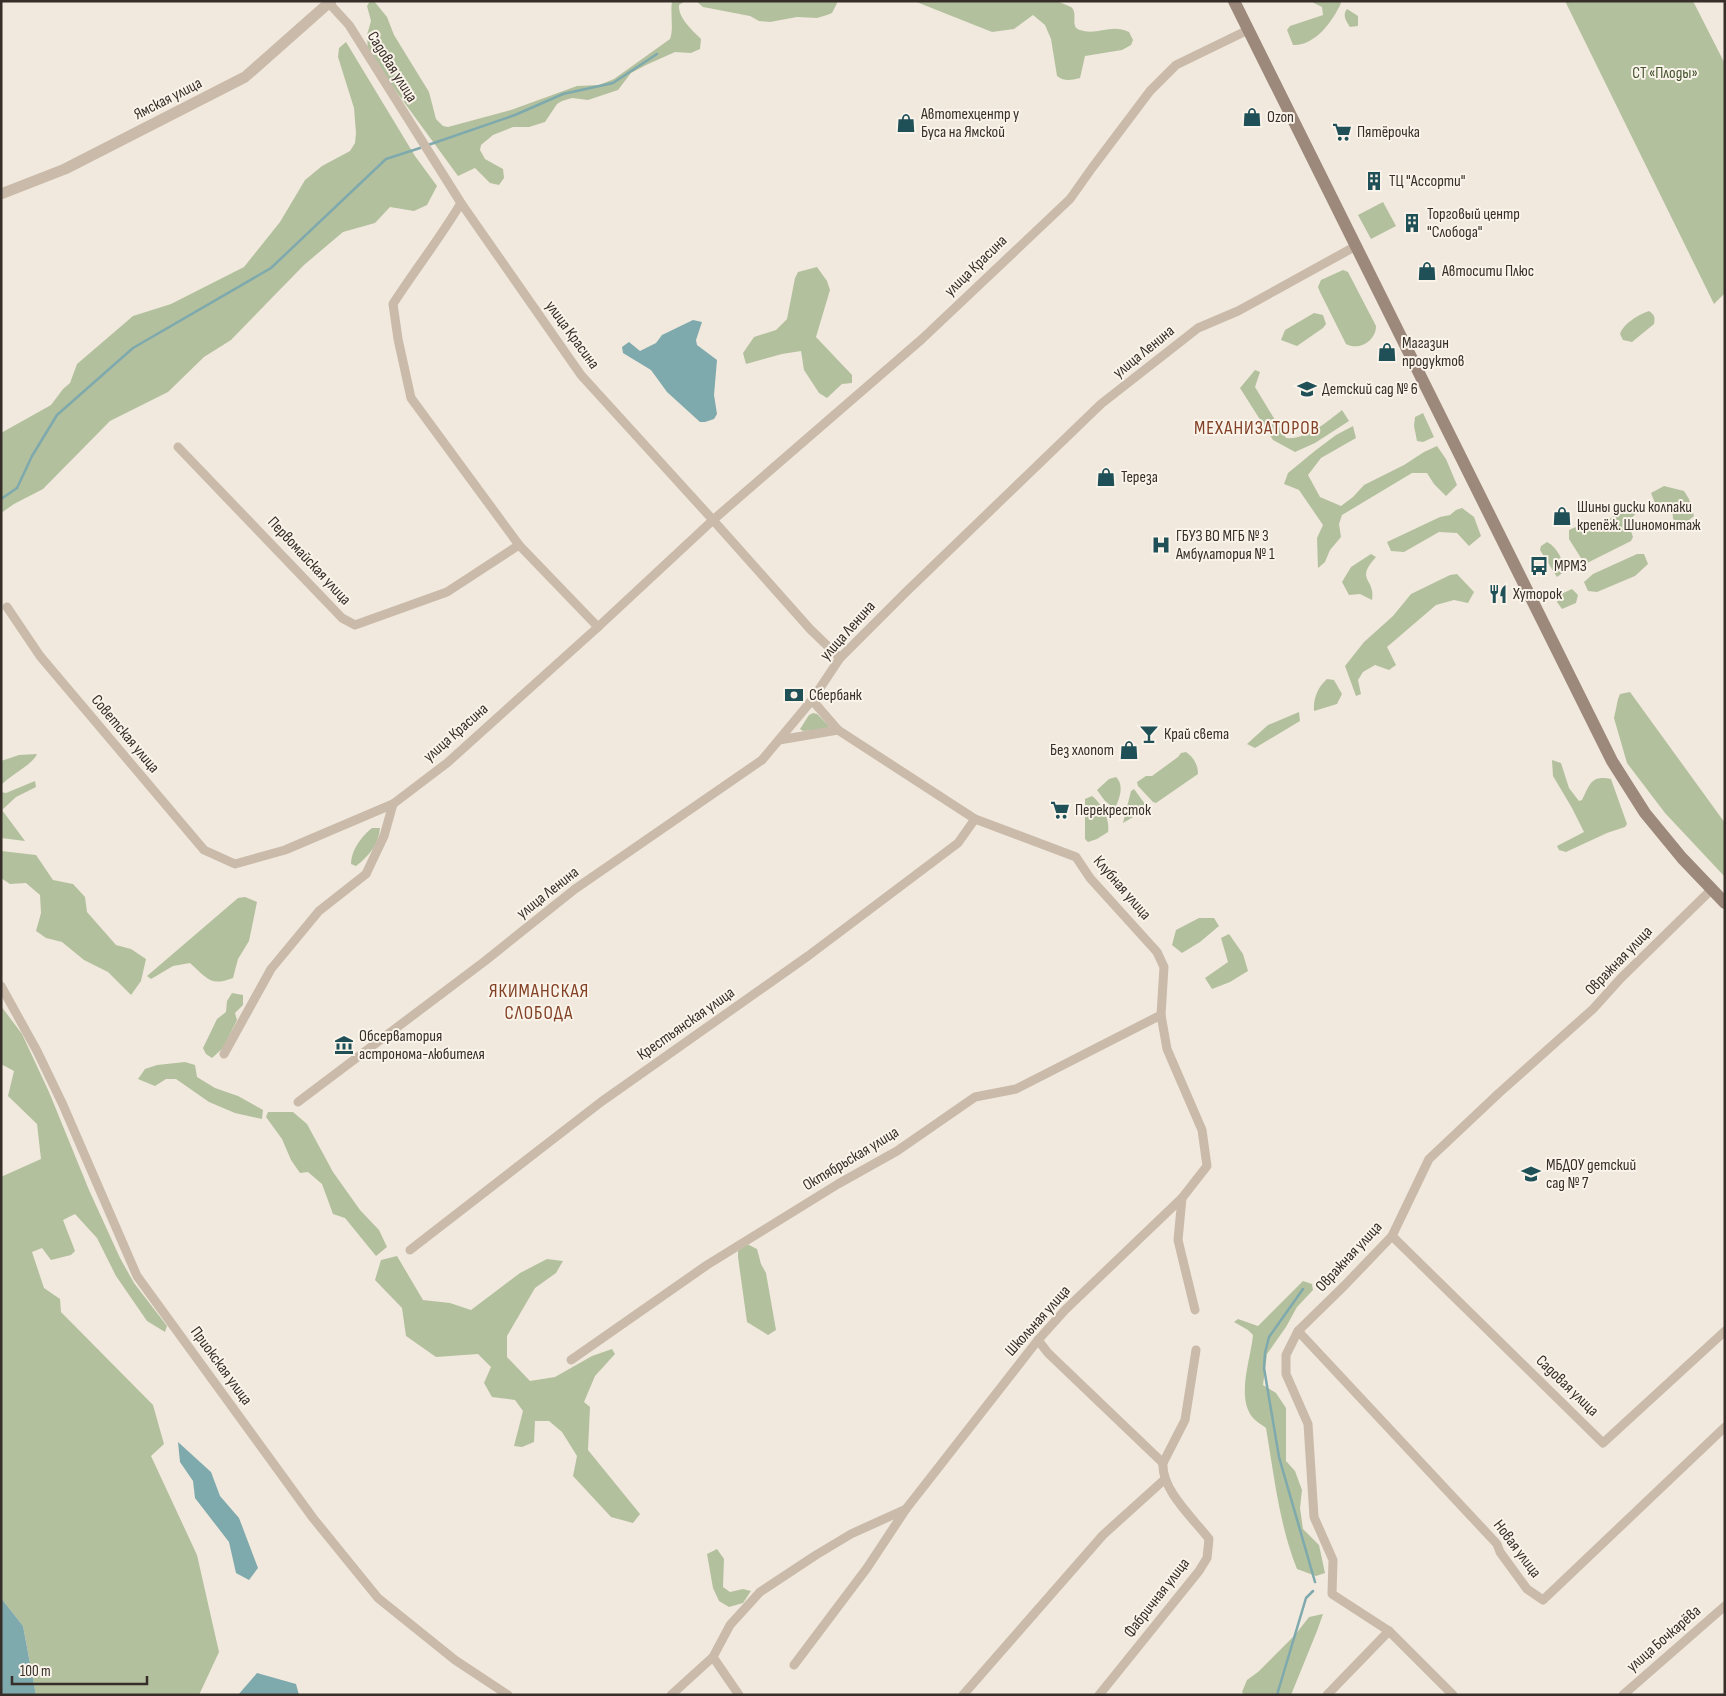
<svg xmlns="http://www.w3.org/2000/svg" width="1726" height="1696" viewBox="0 0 1726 1696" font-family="'Sofia Sans Condensed',sans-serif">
  <rect width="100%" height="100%" fill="#f1e9dd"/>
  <g fill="#b3c09e">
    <path d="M370,1h4l13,16 7,18 35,57 7,27 7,7 5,1 63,-17 66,-24 22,-1 15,-6 56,-40c4,-10 0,-26 2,-38h13l-6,4c-1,13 13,25 22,34l-1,10 -9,4 -16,-1 -29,13 -15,8 -13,17 -30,10 -16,-2 -10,3 -5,3 -12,18 -16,5h-16l-20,8 -12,10 -1,5 5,9 18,10 1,9 -5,7 -9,-2 -15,-15 -17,8 -90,-123 -1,-18 4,-14 -4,-15z"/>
    <polygon points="696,1 838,1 832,13 827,15 817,18 797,17 770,22 759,21 750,16 703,7"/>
    <path d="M914,1h143c4,2 10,4 14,6 8,6 -2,20 9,23 17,6 31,-7 49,2l4,8 -2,5 -9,5 -37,6 -5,22c-9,2 -15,4 -23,-2l-6,-37 -6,-14 -12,-10 -19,14 -22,3z"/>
    <path d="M1310,1h30l1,2c-8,18 -26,43 -48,42l-6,-15 3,-4 33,-11 -1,-8z"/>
    <polygon points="1565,1 1693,1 1725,64 1725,293 1714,304"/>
    <path d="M1347,9l11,7v10l-8,1c-4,-6 -8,-12 -3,-18z"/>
    <polygon points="346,42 415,156 437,186 427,205 414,211 390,207 375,223 343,232 304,265 231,340 204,357 168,392 110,421 43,489 14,504 1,513 1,433 51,405 63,389 70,383 77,364 133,316 171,304 244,267 280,222 305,180 322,166 350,151 355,143 356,133 354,108 338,57 339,48"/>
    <polygon points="1383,202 1396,226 1371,239 1358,215"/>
    <polygon points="817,267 827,281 830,290 816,337 852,375 852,383 842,384 827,398 819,393 804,370 801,351 782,354 746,364 743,353 754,337 776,330 787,319 795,278 798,272"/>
    <path d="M1343,270l5,2 28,54c0,15 -17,25 -30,18l-26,-52 -2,-5 3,-7z"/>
    <path d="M1649,311c6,4 6,7 5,13l-22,18 -9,-2 -3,-6c3,-10 19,-20 29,-23z"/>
    <polygon points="1314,313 1323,315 1326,324 1323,328 1297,346 1281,340 1285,330"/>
    <path d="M1255,370l5,2 -5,15 31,51c20,2 41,-16 56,-28l7,11 -34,22 -20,9 -22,-12 -33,-52z"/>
    <polygon points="1423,413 1434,437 1423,442 1417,441 1414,426 1415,417"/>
    <polygon points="1353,426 1356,438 1321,458 1308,475 1320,497 1341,506 1353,497 1364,485 1404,465 1424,452 1437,446 1446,459 1457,485 1446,496 1434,484 1427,473 1412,473 1342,515 1339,524 1341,537 1330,550 1325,562 1318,568 1317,538 1323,525 1299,490 1284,484 1288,473 1316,450 1336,435"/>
    <polygon points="1664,486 1684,491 1689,499 1694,516 1683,525 1673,519 1672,503 1664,502 1655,503 1651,493"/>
    <path d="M1638,503l1,7 -11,12 5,15 -2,4 -44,22 -6,-5 -12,-19v-9c13,-7 13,0 23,-2 14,-3 32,-23 46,-25z"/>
    <polygon points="1462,508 1474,517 1481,536 1469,546 1457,533 1439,532 1404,552 1391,551 1387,542 1440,517 1450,515 1456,510"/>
    <path d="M1547,542c10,5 16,18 18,29l-8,6 -17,-27 1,-4z"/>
    <path d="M1371,554l5,3c-22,24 0,21 -4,43l-12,-6 -11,1 -7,-13 9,-15z"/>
    <polygon points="1637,554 1644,554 1648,564 1635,576 1597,592 1588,591 1584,582 1593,574"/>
    <polygon points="1457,574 1474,592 1468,603 1454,600 1436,605 1387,647 1396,665 1389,670 1375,665 1363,672 1358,680 1361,694 1356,696 1345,666 1364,642 1393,616 1411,594 1450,575"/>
    <polygon points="1572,589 1578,595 1576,603 1562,609 1557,602 1559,595"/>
    <path d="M1327,679l7,1 8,14 -5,10 -23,7c-1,-13 4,-24 13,-32z"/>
    <polygon points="1630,692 1725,823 1725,877 1665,813 1627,763 1614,718 1618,699 1620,694"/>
    <polygon points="1299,712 1300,721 1255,748 1247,744 1268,725"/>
    <polygon points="813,713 817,714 829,726 827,729 803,731 800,729 809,715"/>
    <path d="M1186,752c7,5 12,12 12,22l-42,29 -3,-1 -15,-16 -1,-4 9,-6h6l26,-19 3,-4z"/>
    <path d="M37,754c-4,10 -26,21 -36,31v-24l18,-6z"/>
    <path d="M1552,760l9,3 8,25 10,13 3,-1c8,-16 9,-25 29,-21l16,45 -2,3 -18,6 -41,19 -7,-2 -2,-4 27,-14 -12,-24 -19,-32z"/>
    <path d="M1116,777c9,9 3,22 -1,32l-10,-8 -8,-11 12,-11z"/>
    <polygon points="35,781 36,787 16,797 2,810 25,841 1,838 1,792 6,793"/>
    <polygon points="1134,789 1148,808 1123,823 1131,791"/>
    <path d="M1092,796c10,8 18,23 16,36l-11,7 -9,3 -3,-3v-40z"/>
    <path d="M372,828h8c-1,16 -11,28 -24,38l-5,-2c0,-14 11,-28 21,-36z"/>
    <polygon points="1,851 36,855 53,880 73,884 85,897 87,912 116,945 131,949 146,959 141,981 131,995 108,972 84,960 62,942 46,938 36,931 41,913 40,895 26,883 10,884 1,878"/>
    <path d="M245,897l12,5 -8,39 -11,18 -5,19c-23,9 -26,0 -43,-15l-17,3 -22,13 -4,-3 91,-78z"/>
    <polygon points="1199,918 1214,918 1219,926 1200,942 1182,953 1172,945 1176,930"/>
    <polygon points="1229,934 1243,954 1248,971 1230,982 1212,989 1205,978 1228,962 1221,938"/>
    <polygon points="232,993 243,995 243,1005 235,1013 237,1020 223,1048 212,1058 206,1054 203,1048 217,1019 226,1012 227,1001"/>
    <polygon points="1,1006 22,1034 49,1092 89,1190 120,1258 134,1283 167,1326 165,1332 147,1321 116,1276 97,1238 75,1214 63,1220 75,1251 71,1255 51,1260 42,1248 32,1252 44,1288 60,1299 61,1312 153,1405 164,1444 151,1456 197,1555 219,1652 199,1695 36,1695 23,1626 1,1598 1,1175 3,1176 41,1159 37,1124 8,1096 14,1071 1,1064"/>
    <polygon points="185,1062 195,1065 197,1077 215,1088 238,1096 263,1110 262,1119 235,1113 209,1102 176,1079 166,1079 155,1086 138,1079 145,1069 157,1065"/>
    <polygon points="268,1112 293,1112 307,1124 333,1172 360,1210 379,1230 387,1247 376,1256 345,1218 333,1214 322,1184 308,1172 300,1173 291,1160 282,1139 266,1117"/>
    <polygon points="747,1244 757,1249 761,1264 766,1273 776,1330 768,1335 747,1322 738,1257 738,1251"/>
    <polygon points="397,1256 423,1300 450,1303 471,1310 520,1273 547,1259 563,1261 556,1273 535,1288 507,1336 507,1357 530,1381 555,1377 592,1356 612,1349 615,1354 595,1376 584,1402 590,1407 588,1450 640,1514 633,1523 611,1517 573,1476 577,1456 562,1432 549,1421 535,1421 534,1442 522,1447 514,1446 523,1411 515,1400 492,1397 484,1383 491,1367 478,1354 436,1357 406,1336 402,1308 375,1280 381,1260"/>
    <path d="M1303,1281l9,3 1,6 -16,17 -11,20 -19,27 -4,31 13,8 10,15v53l9,10 7,19 -2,18 3,21 16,16 6,28 -9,3 -19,-7c-18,-45 -23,-94 -31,-141 -4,-3 -9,-6 -12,-9 -19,-20 -3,-60 -1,-84l-5,-5 -14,-8 4,-3 20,7z"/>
    <polygon points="717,1549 724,1559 723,1587 730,1592 743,1589 751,1591 743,1603 729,1607 719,1601 713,1588 707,1554"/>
    <polygon points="1323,1614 1317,1631 1291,1695 1244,1695 1242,1692 1247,1680 1258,1672 1295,1635 1309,1617"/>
  </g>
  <g fill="#7ea9ad">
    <polygon points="693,320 702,322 696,340 697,345 717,360 714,395 717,414 714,419 705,422 700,422 667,392 651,370 623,353 622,347 629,342 640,351 656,343 662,335"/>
    <polygon points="178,1442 211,1472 220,1496 239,1518 258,1568 249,1580 236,1573 229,1542 195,1498 193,1481 180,1462"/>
    <polygon points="1,1598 23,1626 36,1695 1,1695"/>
    <polygon points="257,1673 296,1684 299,1695 238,1695"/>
  </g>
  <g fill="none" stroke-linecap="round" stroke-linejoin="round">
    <g stroke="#7ea9ad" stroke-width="2.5">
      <polyline points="428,145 515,115 563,94 613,83 657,54"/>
      <polyline points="1,499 17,488 32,456 57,415 133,348 271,268 386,159 420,148"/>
      <polyline points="1303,1289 1269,1337 1265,1353 1264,1368 1279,1457 1315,1582"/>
      <polyline points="1277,1695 1306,1598 1313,1591"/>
    </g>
    <g stroke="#c9baaa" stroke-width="9">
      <polyline points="327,1 349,25 461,203 581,375 713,520 810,629 840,658"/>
      <path d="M461,203c-21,35 -46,67 -68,101l5,35 13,59 108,147 79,82"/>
      <polyline points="178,447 342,618 355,625 447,592 519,545"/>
      <polyline points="7,607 40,656 204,850 235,864 285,850 393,804"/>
      <polyline points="779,740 838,730 812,700"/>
      <polyline points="1,986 37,1051 63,1105 137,1276 313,1518 378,1598 455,1660 508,1695"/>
      <polyline points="224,1054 271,969 319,911 366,874 384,836 393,804 447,763 598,627 713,520 922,339 1070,199 1092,168 1150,91 1176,65 1248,30"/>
      <polyline points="298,1102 485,961 575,889 762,760 812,700 840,658 905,593 1101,404 1198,328 1238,311 1356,246"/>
      <polyline points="1182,1198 1178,1240 1195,1310"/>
      <polyline points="1392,1236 1603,1443 1725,1331"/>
      <polyline points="410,1250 601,1102 808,956 958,843 975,819"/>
      <polyline points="1298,1331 1497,1544 1500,1552 1527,1589 1543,1600 1725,1427"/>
      <polyline points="1038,1340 1048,1353 1163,1463"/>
      <polyline points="571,1360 707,1265 838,1184 897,1151 975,1097 1016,1089 1161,1015"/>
      <polyline points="1389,1631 1453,1695"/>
      <polyline points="713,1657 739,1695"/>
      <polyline points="794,1665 867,1568 906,1509 1038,1340 1065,1310 1182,1198 1207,1166 1202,1130 1167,1049 1161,1015 1164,967 1157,952 1090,878 1076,857 975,819 838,730"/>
      <polyline points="671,1695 713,1657 730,1625 760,1592 816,1555 851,1534 906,1509"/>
      <polyline points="963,1695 1103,1535 1165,1479"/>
      <path d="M1099,1695l100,-124 8,-13 2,-19c-15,-20 -48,-49 -46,-76l22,-43 11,-70"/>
      <polyline points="1327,1695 1389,1631 1332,1594 1333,1560 1314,1517 1308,1424 1286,1374 1286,1355 1298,1331 1345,1285 1392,1236 1429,1159 1499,1093 1593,1009 1621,978 1712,889"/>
      <polyline points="1623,1695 1725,1606"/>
    </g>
    <polyline stroke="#c9baaa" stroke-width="11" points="1,194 65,169 245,77 331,1"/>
    <polyline stroke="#9d897b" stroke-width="12" points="1234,1 1612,761 1645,813 1682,858 1725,903"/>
  </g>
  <defs>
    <g id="shop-bare" transform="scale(1.5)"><path d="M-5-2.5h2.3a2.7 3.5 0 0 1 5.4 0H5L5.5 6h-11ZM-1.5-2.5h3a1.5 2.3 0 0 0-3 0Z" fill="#205057" stroke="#f9f3ea" stroke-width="2.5" paint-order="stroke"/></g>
    <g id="supermarket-bare" transform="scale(1.5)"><path d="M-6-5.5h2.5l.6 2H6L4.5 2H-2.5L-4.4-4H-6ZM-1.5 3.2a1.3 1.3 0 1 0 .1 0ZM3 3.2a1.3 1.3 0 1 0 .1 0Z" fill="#205057" stroke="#f9f3ea" stroke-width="2.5" paint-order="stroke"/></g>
    <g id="building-bare" transform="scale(1.5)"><path d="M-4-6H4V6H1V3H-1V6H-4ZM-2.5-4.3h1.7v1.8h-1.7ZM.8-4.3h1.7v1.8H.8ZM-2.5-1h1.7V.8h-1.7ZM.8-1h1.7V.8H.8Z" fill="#205057" stroke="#f9f3ea" stroke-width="2.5" paint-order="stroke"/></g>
    <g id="school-bare" transform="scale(1.5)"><path d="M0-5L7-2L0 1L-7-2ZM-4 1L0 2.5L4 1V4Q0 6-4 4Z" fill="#205057" stroke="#f9f3ea" stroke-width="2.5" paint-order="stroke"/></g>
    <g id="hospital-bare" transform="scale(1.5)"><path d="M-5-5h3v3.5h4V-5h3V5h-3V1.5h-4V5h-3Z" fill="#205057" stroke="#f9f3ea" stroke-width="2.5" paint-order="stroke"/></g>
    <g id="bus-bare" transform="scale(1.5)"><path d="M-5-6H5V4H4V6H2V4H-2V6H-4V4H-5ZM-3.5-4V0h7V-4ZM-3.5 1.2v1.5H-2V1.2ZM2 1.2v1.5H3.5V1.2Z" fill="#205057" stroke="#f9f3ea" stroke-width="2.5" paint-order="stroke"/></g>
    <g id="restaurant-bare" transform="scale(1.5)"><path d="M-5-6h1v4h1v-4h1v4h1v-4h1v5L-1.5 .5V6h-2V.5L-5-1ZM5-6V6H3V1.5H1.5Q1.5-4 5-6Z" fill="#205057" stroke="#f9f3ea" stroke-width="2.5" paint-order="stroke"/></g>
    <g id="bank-bare" transform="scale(1.5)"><path d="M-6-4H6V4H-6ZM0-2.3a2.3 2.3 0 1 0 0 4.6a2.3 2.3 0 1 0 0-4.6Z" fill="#205057" stroke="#f9f3ea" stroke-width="2.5" paint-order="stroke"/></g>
    <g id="bar-bare" transform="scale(1.5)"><path d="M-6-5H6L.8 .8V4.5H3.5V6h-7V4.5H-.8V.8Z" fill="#205057" stroke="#f9f3ea" stroke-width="2.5" paint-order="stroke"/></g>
    <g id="museum-bare" transform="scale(1.5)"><path d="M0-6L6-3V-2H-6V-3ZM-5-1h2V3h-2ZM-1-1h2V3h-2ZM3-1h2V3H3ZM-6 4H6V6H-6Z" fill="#205057" stroke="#f9f3ea" stroke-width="2.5" paint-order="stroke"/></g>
  </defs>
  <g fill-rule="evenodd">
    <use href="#shop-bare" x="1252" y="117"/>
    <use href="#shop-bare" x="906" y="123"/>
    <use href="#supermarket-bare" x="1342" y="132"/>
    <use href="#building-bare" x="1374" y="181"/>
    <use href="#building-bare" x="1412" y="223"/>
    <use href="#shop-bare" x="1427" y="271"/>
    <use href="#shop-bare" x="1387" y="352"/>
    <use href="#school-bare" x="1307" y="389"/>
    <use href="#shop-bare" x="1106" y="477"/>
    <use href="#shop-bare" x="1562" y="516"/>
    <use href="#hospital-bare" x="1161" y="545"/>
    <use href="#bus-bare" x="1539" y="566"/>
    <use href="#restaurant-bare" x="1498" y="594"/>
    <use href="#bank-bare" x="794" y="695"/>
    <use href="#bar-bare" x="1149" y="734"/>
    <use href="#shop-bare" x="1129" y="750"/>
    <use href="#supermarket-bare" x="1060" y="810"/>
    <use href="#museum-bare" x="344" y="1045"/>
    <use href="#school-bare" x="1531" y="1174"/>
  </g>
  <g text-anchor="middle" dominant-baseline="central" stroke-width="4" stroke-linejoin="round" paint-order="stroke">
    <g font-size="16" fill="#372e29" stroke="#f9f3ea">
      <text transform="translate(392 67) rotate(58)">Садовая улица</text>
      <text transform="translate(168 99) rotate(-27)">Ямская улица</text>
      <text transform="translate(976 266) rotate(-44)">улица Красина</text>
      <text transform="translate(572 335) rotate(54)">улица Красина</text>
      <text transform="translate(1144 352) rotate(-39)">улица Ленина</text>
      <text transform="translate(309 561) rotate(47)">Первомайская улица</text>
      <text transform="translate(848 631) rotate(-48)">улица Ленина</text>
      <text transform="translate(456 733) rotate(-41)">улица Красина</text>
      <text transform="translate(125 734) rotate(50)">Советская улица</text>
      <text transform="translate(1122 888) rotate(49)">Клубная улица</text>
      <text transform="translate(548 893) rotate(-38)">улица Ленина</text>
      <text transform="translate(1619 961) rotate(-46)">Овражная улица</text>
      <text transform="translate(686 1024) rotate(-35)">Крестьянская улица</text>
      <text transform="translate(851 1159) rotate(-31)">Октябрьская улица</text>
      <text transform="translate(1349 1257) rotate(-47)">Овражная улица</text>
      <text transform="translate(1038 1321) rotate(-48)">Школьная улица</text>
      <text transform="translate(221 1366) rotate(54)">Приокская улица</text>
      <text transform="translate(1567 1386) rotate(44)">Садовая улица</text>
      <text transform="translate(1517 1549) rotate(53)">Новая улица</text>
      <text transform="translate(1157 1598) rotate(-52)">Фабричная улица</text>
      <text transform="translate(1664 1639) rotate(-41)">улица Бочкарёва</text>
    </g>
    <g font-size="16" fill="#44542e" stroke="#f9f3ea">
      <text x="1665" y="73">СТ «Плоды»</text>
    </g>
    <g font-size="16" fill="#372e29" stroke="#f9f3ea" text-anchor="start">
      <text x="921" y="114">Автотехцентр у<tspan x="921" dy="18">Буса на Ямской</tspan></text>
      <text x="1267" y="117">Ozon</text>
      <text x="1357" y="132">Пятёрочка</text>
      <text x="1389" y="181">ТЦ "Ассорти"</text>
      <text x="1427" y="214">Торговый центр<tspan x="1427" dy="18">"Слобода"</tspan></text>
      <text x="1442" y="271">Автосити Плюс</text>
      <text x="1402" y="343">Магазин<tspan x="1402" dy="18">продуктов</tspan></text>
      <text x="1322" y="389">Детский сад № 6</text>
      <text x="1121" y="477">Тереза</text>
      <text x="1577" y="507">Шины диски колпаки<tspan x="1577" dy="18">крепёж. Шиномонтаж</tspan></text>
      <text x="1176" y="536">ГБУЗ ВО МГБ № 3<tspan x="1176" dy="18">Амбулатория № 1</tspan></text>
      <text x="1554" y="566">МРМЗ</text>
      <text x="1513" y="594">Хуторок</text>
      <text x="809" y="695">Сбербанк</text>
      <text x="1164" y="734">Край света</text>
      <text x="1114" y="750" text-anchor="end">Без хлопот</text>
      <text x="1075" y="810">Перекресток</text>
      <text x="359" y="1036">Обсерватория<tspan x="359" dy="18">астронома-любителя</tspan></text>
      <text x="1546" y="1165">МБДОУ детский<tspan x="1546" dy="18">сад № 7</tspan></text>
    </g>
    <g font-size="19" letter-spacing="1" fill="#824025" stroke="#f9f3ea">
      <text x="1257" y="428">МЕХАНИЗАТОРОВ</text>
      <text x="539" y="991">ЯКИМАНСКАЯ<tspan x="539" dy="22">СЛОБОДА</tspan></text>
    </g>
  </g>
  <rect width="1726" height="1696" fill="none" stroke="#372e29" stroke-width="5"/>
  <path d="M12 1676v8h135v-8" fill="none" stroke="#372e29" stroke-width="2.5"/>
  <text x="20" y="1676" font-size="15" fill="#372e29" stroke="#f9f3ea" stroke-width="4" paint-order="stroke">100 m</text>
</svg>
